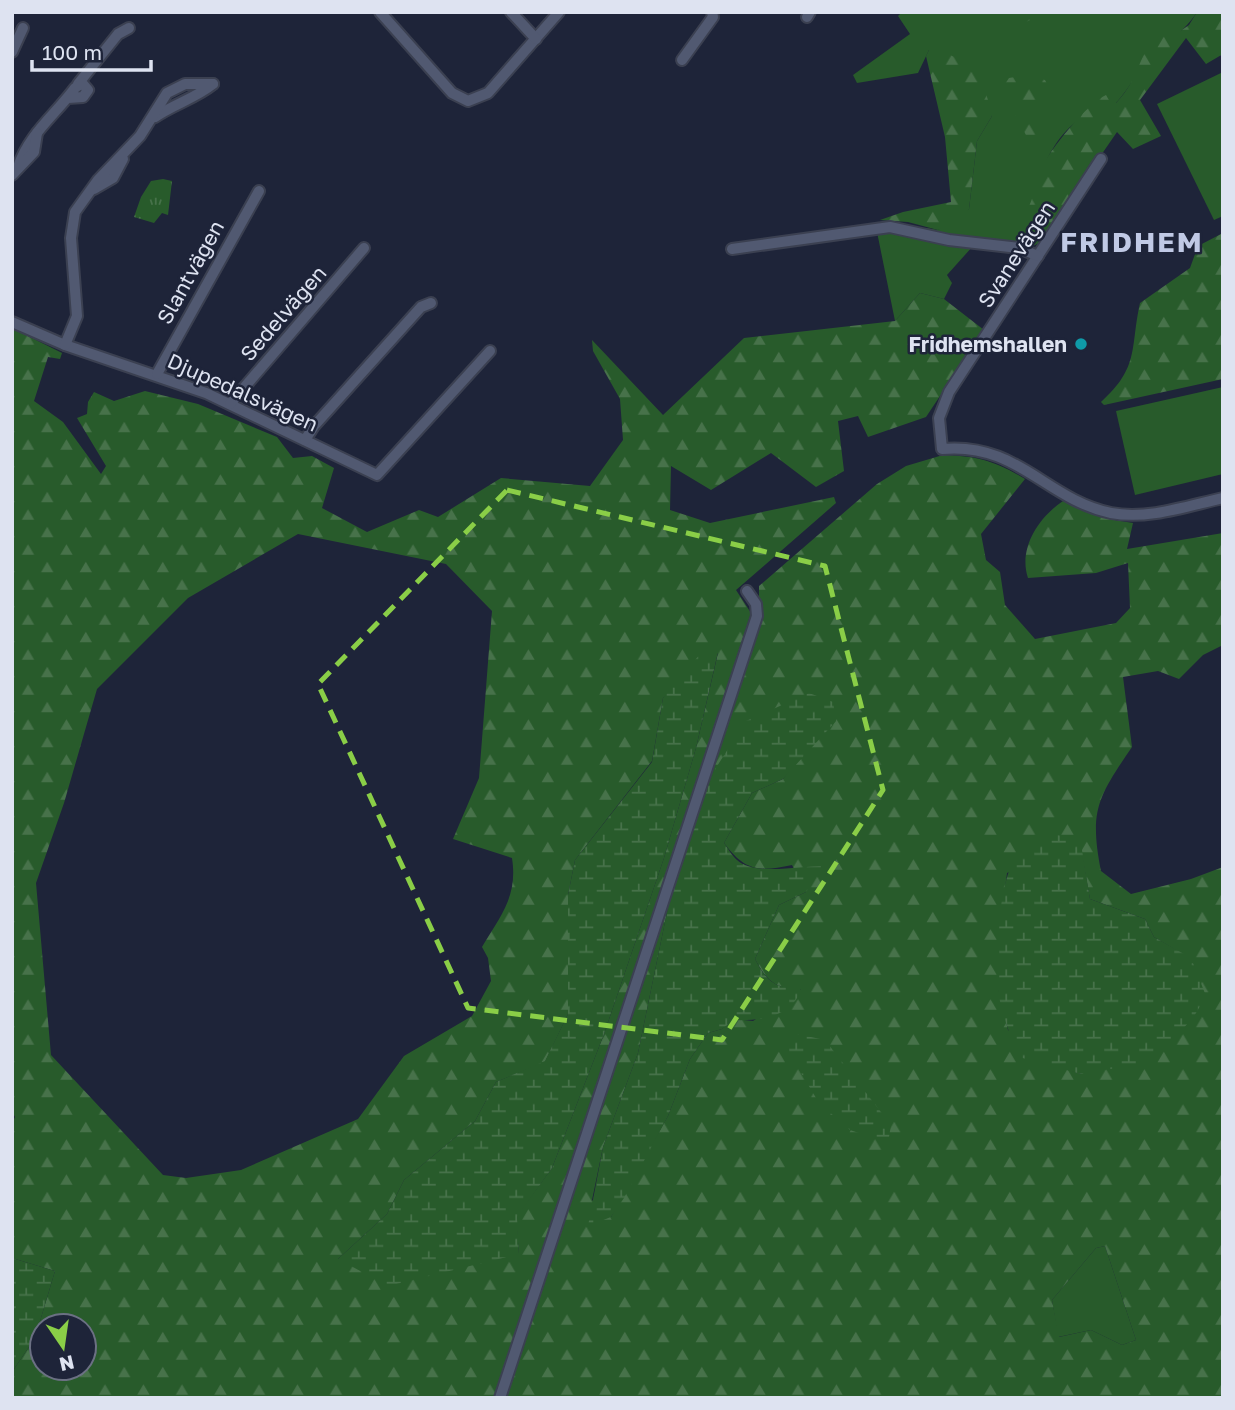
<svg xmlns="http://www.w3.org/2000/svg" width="1235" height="1410" viewBox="0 0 1235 1410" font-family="'Golos Text',sans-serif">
  <defs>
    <pattern id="forest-firs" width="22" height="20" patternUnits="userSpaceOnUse" patternTransform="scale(1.75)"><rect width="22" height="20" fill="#285b2b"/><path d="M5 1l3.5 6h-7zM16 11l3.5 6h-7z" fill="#47724a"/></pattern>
    <pattern id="wetland-marsh" width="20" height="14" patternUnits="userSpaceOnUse" patternTransform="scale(1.75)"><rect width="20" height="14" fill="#285b2b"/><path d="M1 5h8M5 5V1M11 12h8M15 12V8" fill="none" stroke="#47724a"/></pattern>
    <pattern id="park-tufts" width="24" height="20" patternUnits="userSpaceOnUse" patternTransform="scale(1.75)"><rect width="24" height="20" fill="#285b2b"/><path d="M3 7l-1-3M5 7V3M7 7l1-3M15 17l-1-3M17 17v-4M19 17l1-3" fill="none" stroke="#47724a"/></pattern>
  </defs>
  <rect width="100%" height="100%" fill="#1e2439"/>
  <g fill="#285b2b">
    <path d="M902,12h295c-15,24 -42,37 -58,60 -8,11 -14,21 -23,31 -9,-1 -17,5 -25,9 -51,27 -59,89 -69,140l-49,-6 -26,29 5,8 -8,16 -24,-6 -25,28 -18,-89 50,-4 11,2 31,-21 8,-68 15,-25 -63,-66 -11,23 -61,10 -4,-8 57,-41 -12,-18z"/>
    <polygon points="1223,72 1223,216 1214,220 1157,104"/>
    <polygon points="1223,387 1223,474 1135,495 1116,411"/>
    <polygon points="1105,1246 1136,1340 1122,1345 1091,1330 1058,1337 1052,1300 1096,1248"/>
  </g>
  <g fill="url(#forest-firs)" fill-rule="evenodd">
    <polygon points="991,12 1034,12 1036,17 1009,31 996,26"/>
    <path d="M1197,12h26v42l-17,10 -20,-26 -46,62 21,36 -28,13 -16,-17 -76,110 -10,5 -10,-2 -2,-27c17,-13 13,-31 22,-49 9,-20 46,-65 65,-74l4,7 6,1c24,-26 21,-43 39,-69l17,3 17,-12z"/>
    <path d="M929,50c38,3 57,31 63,66l-15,25 -8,68 -9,12 -22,9 -30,-8 -28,-2 23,-8 48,-10 -6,-65 -19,-81z"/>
    <path d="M1027,75l18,5c8,15 5,16 -2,30 -4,9 0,18 -7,27h-9l-19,-36 -3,-17 4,-6z"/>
    <path d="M1223,233v146l-119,26 -3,-3c39,-35 29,-54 39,-99l50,-35 8,-22z"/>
    <path d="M920,293l24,6 40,31 -58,87 -58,20 -10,-21 -20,5 6,50 -28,16 -45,-34 -60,37 -40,-24 -1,44 40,13 124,-26 2,6 -100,87 15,23 -256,785h-483v-26l23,-34 20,-67 -43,-13v-135l3,-6 -3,-6v-783l50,25 -2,6 -12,-2 -14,44 29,21 38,52 5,-8 -29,-48 10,-4 1,-12 6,-10 20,9 31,-10 53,13 79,33 16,21 19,-2 22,12 -12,40 45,24 52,-22 19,7 63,-39 89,8 33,-46 -3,-41 -27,-48 -1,-11 71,75 81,-77 151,-17zM298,534l148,30 46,47 -13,167 -26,61 59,19c6,38 -11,57 -30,89l6,11 3,23 -19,35 -68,40 -46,63 -117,51 -55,8 -23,-3 -112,-120 -15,-172 28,-80 33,-114 91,-91zM718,653l-22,95 -32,110 -60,176 -52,134 -36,49 3,37 -181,5 49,-45 17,-34 71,-59 21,-39 49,-20 23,-48v-119l7,-35 77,-99 11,-63zM42,1326h42v42h-42z"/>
    <path d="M943,455c35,1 52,6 82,24l-44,55 5,26 14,12 5,33 30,34 81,-16 14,-15 -2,-45 -32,10 -68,5c-10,-30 11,-61 35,-77l45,18 25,4 -6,26 96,-16v112l-20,10 -24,24 -21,-8 -35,6 9,70c-34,50 -43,63 -31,124l30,23 60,-15 32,-12v531h-717l166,-510 -34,165 -35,94 -11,53 19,17 57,-101 22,-57 18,-26 14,-4 12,-10 19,2 48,-32c-26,0 -34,-8 -46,-30l24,-54 27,-13 -14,-27c-34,7 -47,6 -68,-22l28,-50 31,-14 21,-27 -101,36 56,-185v-17l118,-102 29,-18zM1079,838l11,61 55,20 9,18 37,22 -110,115 -24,-8 -49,-36 -10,-42 1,-52 8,-63zM1105,1246l31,94 -14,5 -31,-15 -32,7 -7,-37 44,-52z"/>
  </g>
  <g fill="url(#wetland-marsh)">
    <polygon points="718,652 696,748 664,858 604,1034 552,1168 517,1217 519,1254 388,1286 338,1259 387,1214 404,1180 475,1121 496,1082 545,1061 568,1014 568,895 575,860 652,762 663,698 700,654"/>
    <path d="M809,693l24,9 3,19 -53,58 -31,14 -28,50c4,5 8,13 13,17 17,16 63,6 86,6l-17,26 -27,13 -24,54c12,23 20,30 46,29 -7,29 -42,33 -67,32l-12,9 -14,4 -18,26 -22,57 -44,82 -13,19 -23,9 15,-79 35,-94 34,-165 31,-100 43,-67z"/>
    <path d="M1055,835l25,3 10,61 55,20 9,18 37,21 15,38 -13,22 -42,44 -70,12 -62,-17c-9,-22 -18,-44 -21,-67 -4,-29 1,-121 23,-141 7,-7 25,-10 34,-14z"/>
    <polygon points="792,1033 825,1040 891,1125 888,1143 850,1130 819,1103 784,1044"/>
    <polygon points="12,1258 55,1271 35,1338 12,1372"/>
  </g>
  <polygon fill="url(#park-tufts)" points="163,179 172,181 168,215 162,213 154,223 134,217 141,197 151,181"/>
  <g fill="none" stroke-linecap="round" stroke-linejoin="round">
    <g stroke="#3b4051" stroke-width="14">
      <g id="minor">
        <polyline points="380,12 452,93 468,101 488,93 559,12"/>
        <polyline points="511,12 536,39"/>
        <polyline points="807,17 810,12"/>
        <polyline points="12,52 23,28"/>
        <polyline points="682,60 713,17 712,12"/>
        <polyline points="78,84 118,34 129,28"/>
        <path d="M155,117c19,-13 41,-19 58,-33"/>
        <path d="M1101,159l-152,233 -10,26 3,31c76,-7 103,50 169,64 37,7 76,-7 112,-15"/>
        <path d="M18,167c11,-33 37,-52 57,-79l7,-5 6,7 -5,7 -15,1"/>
        <polyline points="12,175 34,152 37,133"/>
        <polyline points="94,189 113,178 123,159"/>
        <polyline points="732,249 890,227 949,240 1019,248 1038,256"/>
        <polyline points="12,322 65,345 206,393 377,475 490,351"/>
        <polyline points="65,345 77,316 71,238 75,212 98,180 140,136 167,93 185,84 213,84"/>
        <polyline points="157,374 259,191"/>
        <polyline points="230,404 364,248"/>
        <polyline points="305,440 314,426 421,307 431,303"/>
        <polyline points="500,1398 757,616 756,604 747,591"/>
      </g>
    </g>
    <use href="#minor" stroke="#515971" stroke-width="10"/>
  </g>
  <path fill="none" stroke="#8ace47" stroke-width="5" stroke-dasharray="14 9" stroke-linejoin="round" d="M507,490l318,76 58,224 -161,250 -254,-32 -150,-324z"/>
  <circle fill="#0f9aa8" stroke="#1e2439" stroke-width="2.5" cx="1081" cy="344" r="7"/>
  <g text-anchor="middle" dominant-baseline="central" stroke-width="5" stroke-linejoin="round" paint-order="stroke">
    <g font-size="21" fill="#dee3f1" stroke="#1e2439">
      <text transform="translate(1016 254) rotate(-57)">Svanevägen</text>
      <text transform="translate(190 272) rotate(-61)">Slantvägen</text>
      <text transform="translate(283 313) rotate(-49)">Sedelvägen</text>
      <text transform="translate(243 392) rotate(24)">Djupedalsvägen</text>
    </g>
    <g font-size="21" font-weight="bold" fill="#dee3f1" stroke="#1e2439" text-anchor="end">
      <text x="1067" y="344">Fridhemshallen</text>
    </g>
    <g font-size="28" font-weight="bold" letter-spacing="2" fill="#c0c9e5" stroke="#1e2439">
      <text x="1132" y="241">FRIDHEM</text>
    </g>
  </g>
  <rect width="1235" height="1410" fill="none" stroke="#dee3f1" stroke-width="28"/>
  <g transform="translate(63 1347) rotate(167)"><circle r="33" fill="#1e2439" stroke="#6b7083" stroke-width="2"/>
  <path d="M0-5L12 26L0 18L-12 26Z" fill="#8ace47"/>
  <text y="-10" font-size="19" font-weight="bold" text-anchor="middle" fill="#dee3f1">N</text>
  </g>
  <path d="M32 60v10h119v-10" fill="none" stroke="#dee3f1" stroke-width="3.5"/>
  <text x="42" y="60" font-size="21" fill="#dee3f1" stroke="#1e2439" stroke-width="5" paint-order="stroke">100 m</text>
</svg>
